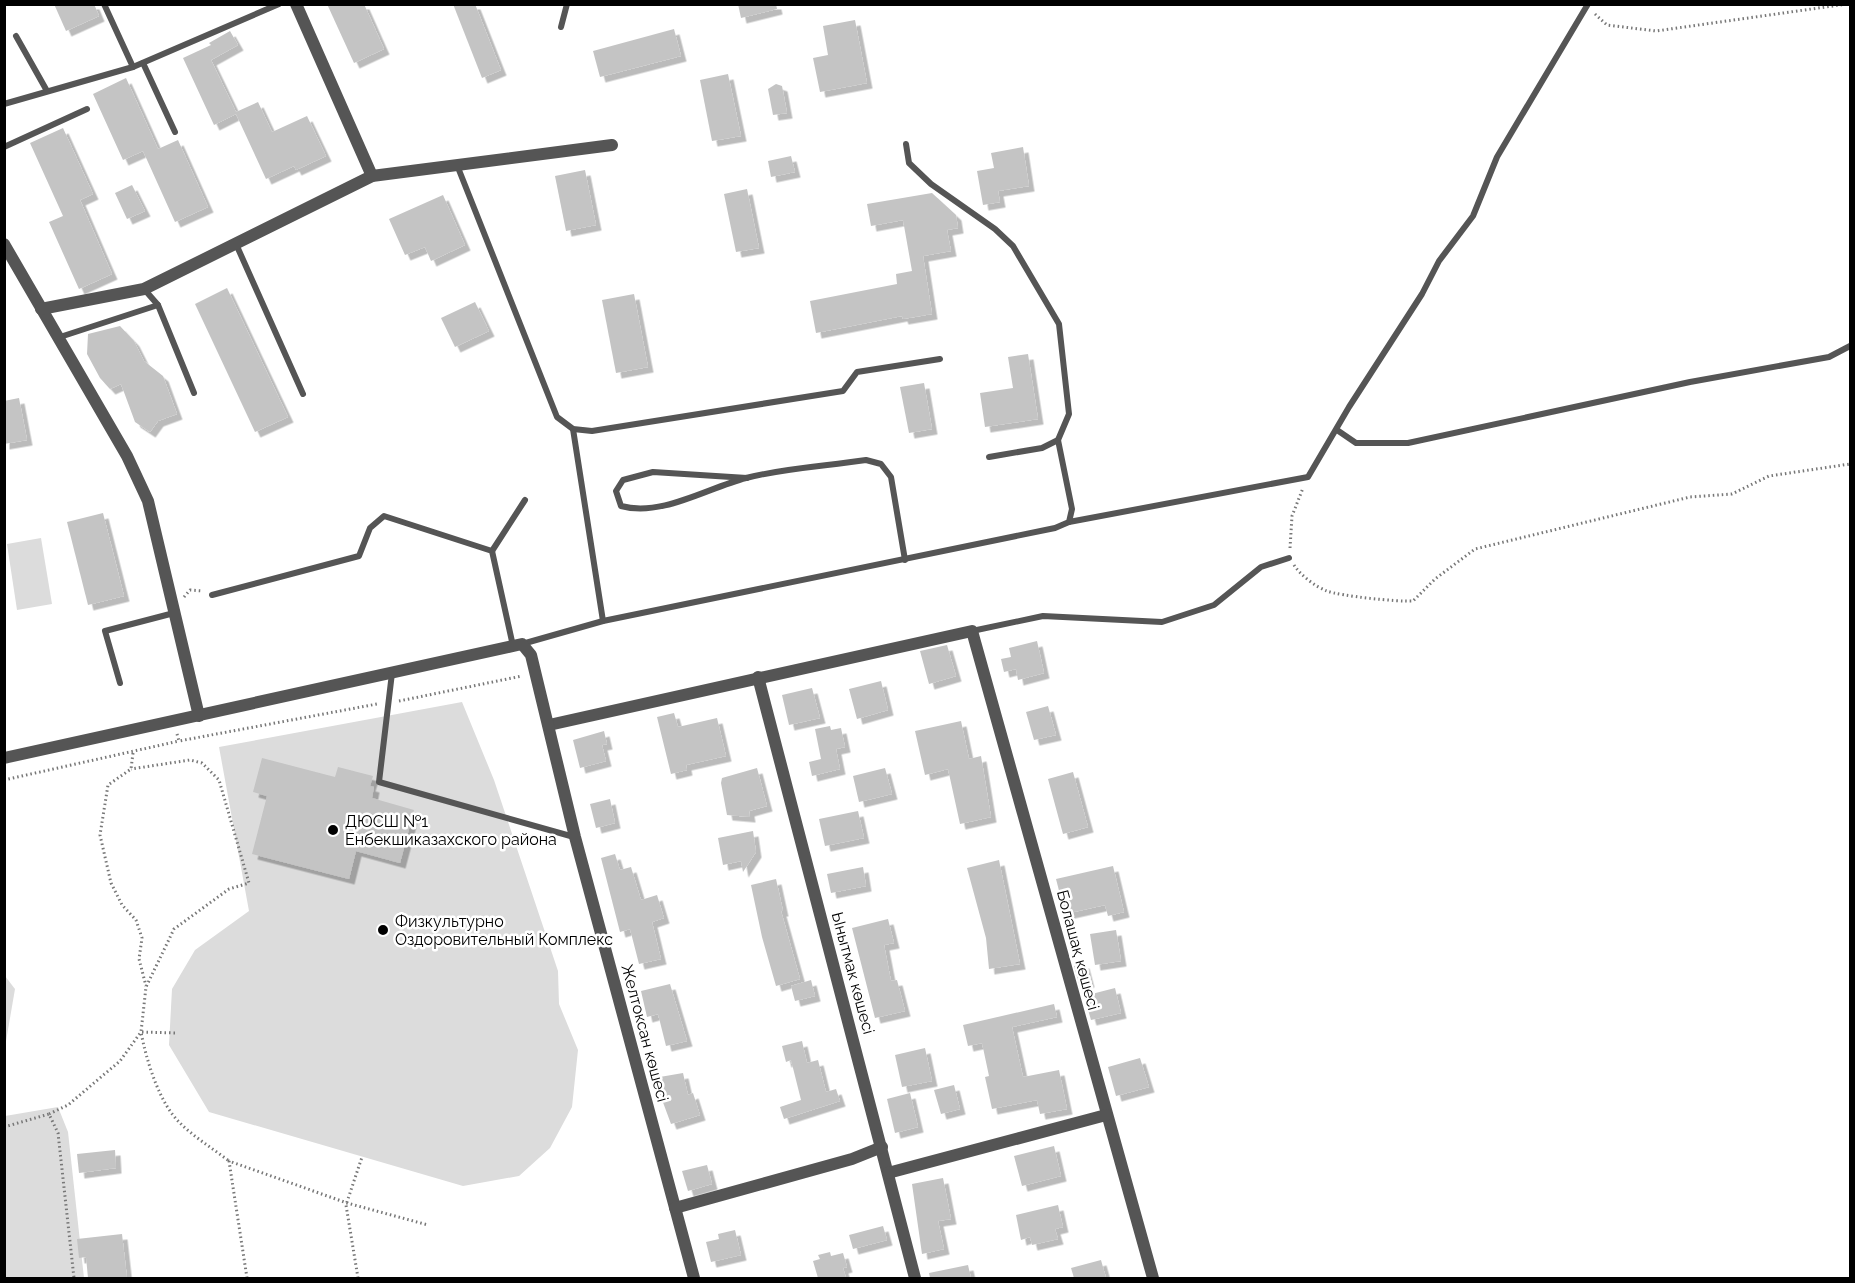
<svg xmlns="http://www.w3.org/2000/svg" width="1855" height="1283" viewBox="0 0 1855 1283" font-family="Raleway,sans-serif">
  <defs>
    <filter id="shadow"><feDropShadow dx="5.5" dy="5.5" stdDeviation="0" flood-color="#0004"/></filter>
  </defs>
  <rect width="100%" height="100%" fill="#fff"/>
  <g fill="#dcdcdc">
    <polygon points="41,538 52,604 17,610 7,544"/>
    <polygon points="462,702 494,780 558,971 559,1004 578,1050 572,1107 550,1148 519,1176 463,1186 209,1112 169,1045 172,989 195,950 249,911 219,747"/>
    <polygon points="5,976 15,989 5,1047"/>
    <polygon points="58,1107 68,1132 84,1278 5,1278 5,1116"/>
  </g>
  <g fill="#c4c4c4" filter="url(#shadow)">
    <polygon points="54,4 94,4 99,16 66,31"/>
    <polygon points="327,4 364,4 384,49 354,63"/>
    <polygon points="453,4 475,4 501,70 482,78"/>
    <polygon points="738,4 776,4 777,9 741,18"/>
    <polygon points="855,20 867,83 820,92 813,58 828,55 823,26"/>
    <polygon points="674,29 681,56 600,77 593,51"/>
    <polygon points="230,31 238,45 211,60 236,112 258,102 272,132 307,116 326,156 296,170 294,166 266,179 236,114 214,125 183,58 211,45 209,43"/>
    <polygon points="728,74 741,136 712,141 700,80"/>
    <polygon points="126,78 158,149 178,140 208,207 175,222 143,151 123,160 93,94"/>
    <polygon points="776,84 782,86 787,113 773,115 768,89"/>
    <polygon points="63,128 93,194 80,200 112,274 79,289 49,222 63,216 30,143"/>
    <polygon points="1023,147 1029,186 998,191 1000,202 983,205 977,171 994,168 991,153"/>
    <polygon points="791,156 795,172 771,177 768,161"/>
    <polygon points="585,170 596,225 566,231 555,176"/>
    <polygon points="132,185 145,211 127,219 115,193"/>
    <polygon points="747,189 759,248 736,252 724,194"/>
    <polygon points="932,193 956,215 958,228 947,230 951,251 923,256 932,314 903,319 902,316 816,333 810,301 897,284 896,274 912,271 903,220 871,226 867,204"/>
    <polygon points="443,195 465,245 431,261 425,247 405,255 389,219"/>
    <polygon points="227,288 288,417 255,432 195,304"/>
    <polygon points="634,294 648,367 616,373 602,300"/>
    <polygon points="475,302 489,331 455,347 441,318"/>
    <polygon points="120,326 134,341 144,361 163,376 177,414 158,421 150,432 135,422 121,384 110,389 100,378 87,354 88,334"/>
    <polygon points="1028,354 1038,419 985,427 980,393 1013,388 1008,357"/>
    <polygon points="924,383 932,429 909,433 900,387"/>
    <polygon points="19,398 27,440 4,444 4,401"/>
    <polygon points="103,513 124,596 88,605 67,522"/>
    <polygon points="1037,641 1044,673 1018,680 1016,669 1004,672 1001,659 1011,657 1009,648"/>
    <polygon points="947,645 956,676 929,684 920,651"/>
    <polygon points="881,681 888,710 857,719 849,689"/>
    <polygon points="812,688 820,718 789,725 782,695"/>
    <polygon points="1048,706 1056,735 1034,740 1026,712"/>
    <polygon points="674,713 678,727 717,718 726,756 686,765 687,770 671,774 657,717"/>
    <polygon points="961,721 969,759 981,756 991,817 960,824 948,769 925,775 915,731"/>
    <polygon points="830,726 831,730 841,728 845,747 836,749 840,769 812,776 809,762 821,759 815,729"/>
    <polygon points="604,731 607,744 602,745 606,761 580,768 573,740"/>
    <polygon points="262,758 335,777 338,767 373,776 370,786 374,787 372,798 414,810 400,863 356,851 349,879 252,854 267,796 253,792"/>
    <polygon points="757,768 767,806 749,811 750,817 727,815 721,783 722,778"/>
    <polygon points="885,768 892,794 859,802 853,776"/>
    <polygon points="1073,772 1088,827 1063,834 1048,779"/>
    <polygon points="610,799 615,823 596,828 590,804"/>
    <polygon points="858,811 864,838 825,846 819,819"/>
    <polygon points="753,831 756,852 743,872 741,861 723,865 718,838"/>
    <polygon points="615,854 620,870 631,867 641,900 657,895 664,918 652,922 661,959 639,964 630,929 620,932 601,858"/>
    <polygon points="999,860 1020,964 989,969 986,938 967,868"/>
    <polygon points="1113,866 1124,912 1108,916 1105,905 1065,914 1056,879"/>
    <polygon points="863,867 866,886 831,893 827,874"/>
    <polygon points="776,879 783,911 781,911 800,979 776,986 762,937 751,885"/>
    <polygon points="888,919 894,943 884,945 891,981 897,980 905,1011 875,1018 852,928"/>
    <polygon points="1116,930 1121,961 1095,965 1090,934"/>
    <polygon points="1084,963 1089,982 1079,984 1074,966"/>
    <polygon points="811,980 815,996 795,1001 791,986"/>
    <polygon points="670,984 687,1041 666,1046 658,1014 647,1017 641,991"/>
    <polygon points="1115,988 1121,1013 1091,1020 1084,996"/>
    <polygon points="1054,1004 1057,1017 1012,1027 1023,1077 1059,1070 1067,1109 1040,1114 1037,1100 992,1109 985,1077 989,1076 982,1043 968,1046 963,1025"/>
    <polygon points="802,1041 807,1063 818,1060 826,1092 836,1089 840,1101 784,1119 780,1107 801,1100 791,1060 786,1062 782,1046"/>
    <polygon points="925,1048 932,1081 902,1087 895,1055"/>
    <polygon points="1140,1058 1149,1087 1116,1096 1108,1067"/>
    <polygon points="683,1073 688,1095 693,1093 700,1115 671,1124 654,1078"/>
    <polygon points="954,1085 960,1109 941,1114 934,1090"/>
    <polygon points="910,1093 918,1127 895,1133 887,1099"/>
    <polygon points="1054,1146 1061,1176 1022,1186 1014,1156"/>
    <polygon points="115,1150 116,1168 79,1173 77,1154"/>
    <polygon points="707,1165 712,1184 688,1191 682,1171"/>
    <polygon points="943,1178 951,1219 938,1221 944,1249 922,1254 912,1184"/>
    <polygon points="1058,1205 1063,1227 1055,1229 1058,1239 1032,1245 1030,1237 1021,1240 1016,1215"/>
    <polygon points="883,1226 887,1240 853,1249 849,1235"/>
    <polygon points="735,1230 741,1255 711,1262 706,1242 719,1239 718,1234"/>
    <polygon points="122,1234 127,1278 88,1278 86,1257 79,1258 77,1239"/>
    <polygon points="830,1252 831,1256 843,1253 847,1267 843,1268 846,1278 818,1278 813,1261 820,1259 818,1255"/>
    <polygon points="1101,1260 1106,1278 1074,1278 1071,1268"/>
    <polygon points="968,1265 971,1278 930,1278 929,1273"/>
  </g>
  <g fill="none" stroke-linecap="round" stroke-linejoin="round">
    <g stroke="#777" stroke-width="3" stroke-dasharray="1.5 3" stroke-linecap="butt">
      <polyline points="1595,14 1607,25 1656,31 1847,4"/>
      <polyline points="1290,548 1292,516 1303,488"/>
      <path d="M1294,565c6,10 22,22 33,26 13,5 71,11 86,10l22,-22 40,-30 215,-52 42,-3 37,-18 81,-12"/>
      <polyline points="184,597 190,590 203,591"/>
      <polyline points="399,701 522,676"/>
      <polyline points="177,734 179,741 377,704"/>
      <polyline points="133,753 131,769 108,785 100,835 111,883 122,905 136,920 142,938 139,959 146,986"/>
      <polyline points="4,780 179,741"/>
      <path d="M175,1033l-34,-1c5,27 18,71 39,91 14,14 32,25 49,38"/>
      <polyline points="49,1114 68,1105 120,1061 141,1032 146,987 174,929 229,889 249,883 219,780 202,763 190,760 131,769"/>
      <polyline points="4,1127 49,1114 58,1133 74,1278"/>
      <polyline points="247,1278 229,1161 347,1203 428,1225"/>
      <polyline points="358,1278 346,1205 362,1157"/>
    </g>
    <g stroke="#555" stroke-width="6">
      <polyline points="104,4 133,67"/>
      <polyline points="561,27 567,4"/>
      <polyline points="16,36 47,91"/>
      <polyline points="143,63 175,132"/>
      <polyline points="4,104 133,67 279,4"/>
      <polyline points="906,144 909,163 931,184 995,229 1013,246 1059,324 1069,414 1058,440 1042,448 989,457"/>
      <polyline points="4,147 87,109"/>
      <polyline points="457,165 557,417 573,429 592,431 843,391 857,372 940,359"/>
      <polyline points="236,244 303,394"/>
      <polyline points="144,289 158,305 194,393"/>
      <polyline points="60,337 158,305"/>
      <polyline points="573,429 603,621"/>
      <polyline points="1337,430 1356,443 1408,443 1690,382 1829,357 1850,346"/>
      <path d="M747,478l-94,-6 -30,8 -7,11 5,15c41,11 86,-18 125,-28 39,-10 81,-12 120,-18l15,4 10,13 14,83"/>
      <polyline points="1069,522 1308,477 1349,407 1422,294 1439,261 1473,216 1497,157 1588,4"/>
      <polyline points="492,551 525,500"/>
      <polyline points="212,595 359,556 370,528 384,516 492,551 513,646"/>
      <polyline points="972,631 1043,616 1162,622 1214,605 1261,567 1289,558"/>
      <polyline points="522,644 603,621 1055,528 1069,522 1072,509 1058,440"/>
      <polyline points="392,673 379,782 574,837"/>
      <polyline points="120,683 105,631 174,613"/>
    </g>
    <g stroke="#555" stroke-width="12">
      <polyline points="296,4 372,176"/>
      <polyline points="4,244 127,456 148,501 199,716"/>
      <polyline points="41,309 144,289 372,176 612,145"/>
      <polyline points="758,677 915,1278"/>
      <polyline points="549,725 972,631 1153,1278"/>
      <polyline points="4,758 522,644 531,655 575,837 694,1278"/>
      <polyline points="888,1173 1106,1115"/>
      <polyline points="675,1208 852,1159 882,1147"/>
    </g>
  </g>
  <g fill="#000" stroke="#fff" stroke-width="2">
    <circle cx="333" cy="830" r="6"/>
    <circle cx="383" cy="930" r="6"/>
  </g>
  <g text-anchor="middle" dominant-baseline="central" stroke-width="5" stroke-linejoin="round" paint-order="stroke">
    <g font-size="16" fill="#000" stroke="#fff" text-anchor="start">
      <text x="345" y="821">ДЮСШ №1<tspan x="345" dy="18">Енбекшиказахского района</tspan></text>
      <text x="395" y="921">Физкультурно<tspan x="395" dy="18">Оздоровительный Комплекс</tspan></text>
    </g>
    <g font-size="16" fill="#000" stroke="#fff">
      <text transform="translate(1078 950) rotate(75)">Болашақ көшесі</text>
      <text transform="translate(853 973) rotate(75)">Ынытмак көшесі</text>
      <text transform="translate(645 1033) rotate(75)">Желтоксан көшесі</text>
    </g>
  </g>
  <rect width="1855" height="1283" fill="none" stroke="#000000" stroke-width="12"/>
</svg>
